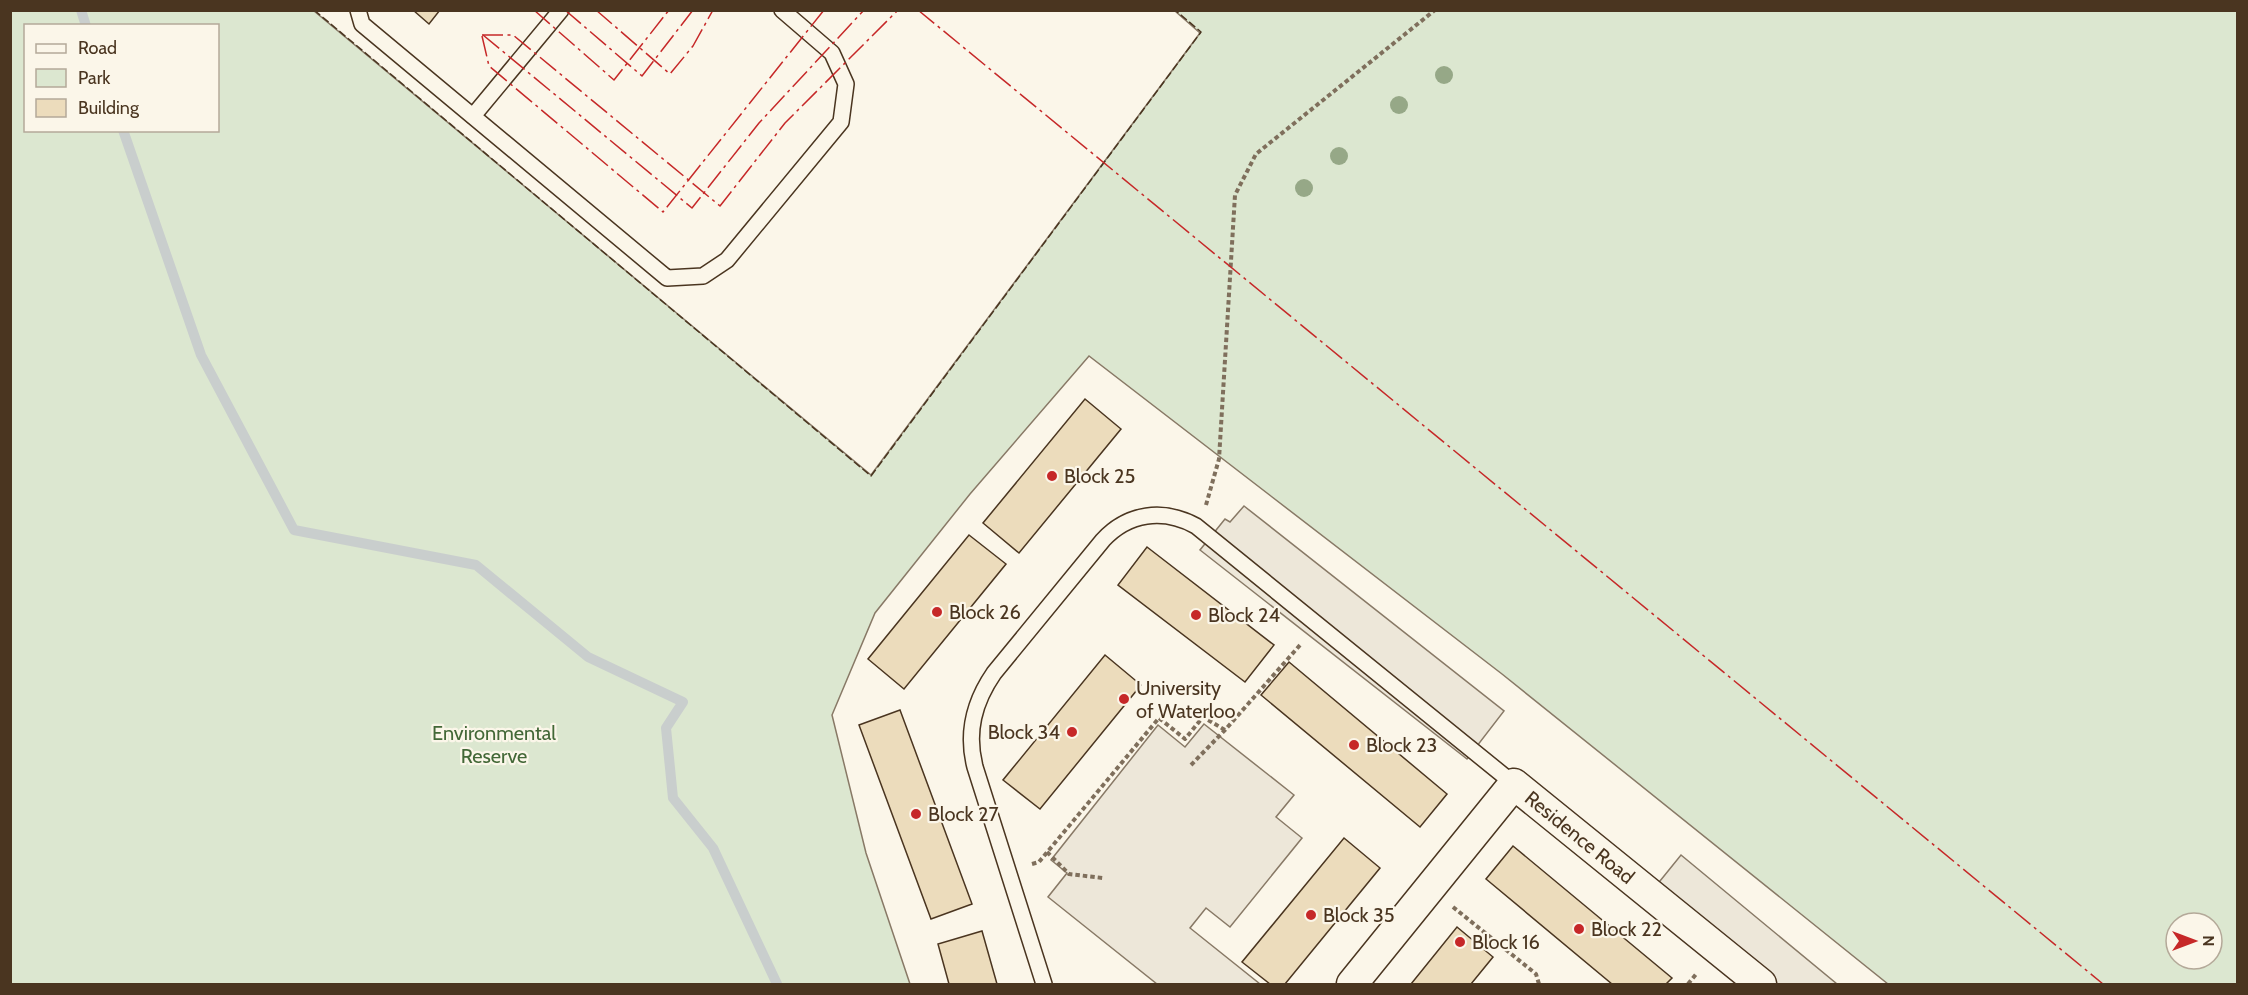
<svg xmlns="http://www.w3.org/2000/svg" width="2248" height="995" viewBox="0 0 2248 995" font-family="Cabin,sans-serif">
  <rect width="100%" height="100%" fill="#fbf6e9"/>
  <path fill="#dce7d0" stroke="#887966" stroke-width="1.5" fill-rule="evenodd" d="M10,11h304l557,464 329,-442 -25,-22h1062v973h-349l-386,-310 -413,-318 -119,138 -95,119 -43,102 34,138 44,131h-899zM26,26h192v104h-192zM2176,923h36v36h-36z"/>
  <g fill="#ede7d9" stroke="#887966" stroke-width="1.5">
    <polygon points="1244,506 1504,711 1467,759 1200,550 1225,519 1230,522"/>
    <polygon points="1204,724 1294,795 1276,817 1302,838 1230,927 1206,908 1190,928 1260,984 1157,984 1048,897 1067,873 1051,860 1158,725 1185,747"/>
    <polygon points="1681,855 1837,984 1742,984 1643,902"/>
  </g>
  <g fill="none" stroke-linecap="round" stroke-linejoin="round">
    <g stroke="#c9cecd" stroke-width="10">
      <polyline points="81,10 86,26"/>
      <polyline points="123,130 201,355 294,530 476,565 588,657 683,702 666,728 673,798 713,848 777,984"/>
    </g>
  </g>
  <g fill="#ecdcbc" stroke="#4a3520" stroke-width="1.5">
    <polygon points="413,10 440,10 429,24"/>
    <polygon points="1085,399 1121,429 1019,553 983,523"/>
    <polygon points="969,535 1006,564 904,689 868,659"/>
    <polygon points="1147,547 1274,645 1245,682 1118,585"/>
    <polygon points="1105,655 1141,685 1040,809 1003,780"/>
    <polygon points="1289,662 1447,794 1420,827 1261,695"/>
    <polygon points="900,710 972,904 931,919 859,725"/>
    <polygon points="1344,838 1380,868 1285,984 1270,984 1242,962"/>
    <polygon points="1513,846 1672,978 1666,984 1612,984 1486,879"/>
    <polygon points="1457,927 1493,957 1471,984 1411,984"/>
    <polygon points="982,931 997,984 949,984 938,944"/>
  </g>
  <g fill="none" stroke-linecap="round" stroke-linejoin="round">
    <g stroke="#4a3520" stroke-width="18">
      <g id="lane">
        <polyline points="358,10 362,24 667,278 703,276 727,260 841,122 846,84 832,53 782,10"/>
        <polyline points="473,116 561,10"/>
        <path d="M1044,984l-69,-217c-9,-35 -1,-65 19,-94l109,-133c25,-27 60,-32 93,-14l318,258"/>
      </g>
    </g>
    <g stroke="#4a3520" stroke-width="33">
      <g id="street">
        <path id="s1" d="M1352,984l162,-200 247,200"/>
      </g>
    </g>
    <g stroke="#7f6f5c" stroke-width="4" stroke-dasharray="4.5 3" stroke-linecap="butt">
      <polyline points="1206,505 1219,459 1235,195 1256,154 1435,10"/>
      <polyline points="1191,765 1225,730 1301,644"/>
      <polyline points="1047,852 1069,874 1103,878"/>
      <polyline points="1032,864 1039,862 1159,718 1185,739 1203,717 1225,730"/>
      <polyline points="1453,907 1536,974 1539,984"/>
      <polyline points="1688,984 1697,973"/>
    </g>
    <use href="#lane" stroke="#fbf6e9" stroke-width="15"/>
    <use href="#street" stroke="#fbf6e9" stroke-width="30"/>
    <polyline stroke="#4a3520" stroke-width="1.5" stroke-dasharray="8 3" stroke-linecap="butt" points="314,10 871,476 1201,32 1175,10"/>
    <g stroke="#c62828" stroke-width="1.5" stroke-dasharray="21 4.5 3 4.5" stroke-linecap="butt">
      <polyline points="534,10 614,80 669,10"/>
      <polyline points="565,10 642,76 693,10"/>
      <polyline points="596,10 670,74 693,46 713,10"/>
      <polyline points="918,10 2103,984"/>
      <polyline points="482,35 513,35 720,206 785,123 898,10"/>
      <polyline points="483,35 692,208 759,123 864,10"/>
      <polyline points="482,36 489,66 663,212 824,10"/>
    </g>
  </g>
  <g fill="#96a887">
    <circle cx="1444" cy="75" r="9"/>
    <circle cx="1399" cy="105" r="9"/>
    <circle cx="1339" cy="156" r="9"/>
    <circle cx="1304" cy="188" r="9"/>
  </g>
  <g fill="#c62828" stroke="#fbf6e9" stroke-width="2">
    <circle cx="1052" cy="476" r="6"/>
    <circle cx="937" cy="612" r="6"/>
    <circle cx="1196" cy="615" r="6"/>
    <circle cx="1124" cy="699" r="6"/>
    <circle cx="1072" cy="732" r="6"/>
    <circle cx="1354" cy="745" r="6"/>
    <circle cx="916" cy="814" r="6"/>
    <circle cx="1311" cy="915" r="6"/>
    <circle cx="1579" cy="929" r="6"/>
    <circle cx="1460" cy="942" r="6"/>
  </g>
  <g text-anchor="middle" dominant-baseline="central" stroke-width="4.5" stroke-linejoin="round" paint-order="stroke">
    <g font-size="20" fill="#4a3520" stroke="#fbf6e9" text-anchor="start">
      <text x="1064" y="476">Block 25</text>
      <text x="949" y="612">Block 26</text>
      <text x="1208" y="615">Block 24</text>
      <text x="1136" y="688">University<tspan x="1136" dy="23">of Waterloo</tspan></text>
      <text x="1060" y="732" text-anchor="end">Block 34</text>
      <text x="1366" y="745">Block 23</text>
      <text x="928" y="814">Block 27</text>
      <text x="1323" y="915">Block 35</text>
      <text x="1591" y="929">Block 22</text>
      <text x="1472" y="942">Block 16</text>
    </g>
    <g font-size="20" fill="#436837" stroke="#fbf6e9">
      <text x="494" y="733">Environmental<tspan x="494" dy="23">Reserve</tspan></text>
    </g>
    <g font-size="20" fill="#4a3520" stroke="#fbf6e9">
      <text stroke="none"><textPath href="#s1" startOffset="342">Residence Road</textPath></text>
    </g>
  </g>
  <rect width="2248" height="995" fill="none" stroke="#4a3520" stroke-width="24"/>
  <rect x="24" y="24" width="195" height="108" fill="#fbf6e9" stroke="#b4a999" stroke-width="1.5"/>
  <rect x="36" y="44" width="30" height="9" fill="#fbf6e9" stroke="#b4a999" stroke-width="1.5"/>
  <text x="78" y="54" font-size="18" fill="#4a3520">Road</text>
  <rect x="36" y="69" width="30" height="18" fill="#dce7d0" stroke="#b4a999" stroke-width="1.5"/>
  <text x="78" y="84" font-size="18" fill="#4a3520">Park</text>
  <rect x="36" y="99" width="30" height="18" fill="#ecdcbc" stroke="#b4a999" stroke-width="1.5"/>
  <text x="78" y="114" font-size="18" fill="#4a3520">Building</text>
  <g transform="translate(2194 941) rotate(90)"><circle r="28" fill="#fbf6e9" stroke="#b4a999" stroke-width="1.5"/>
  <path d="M0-4.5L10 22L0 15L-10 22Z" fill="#c62828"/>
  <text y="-9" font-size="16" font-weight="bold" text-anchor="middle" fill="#4a3520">N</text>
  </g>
</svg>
